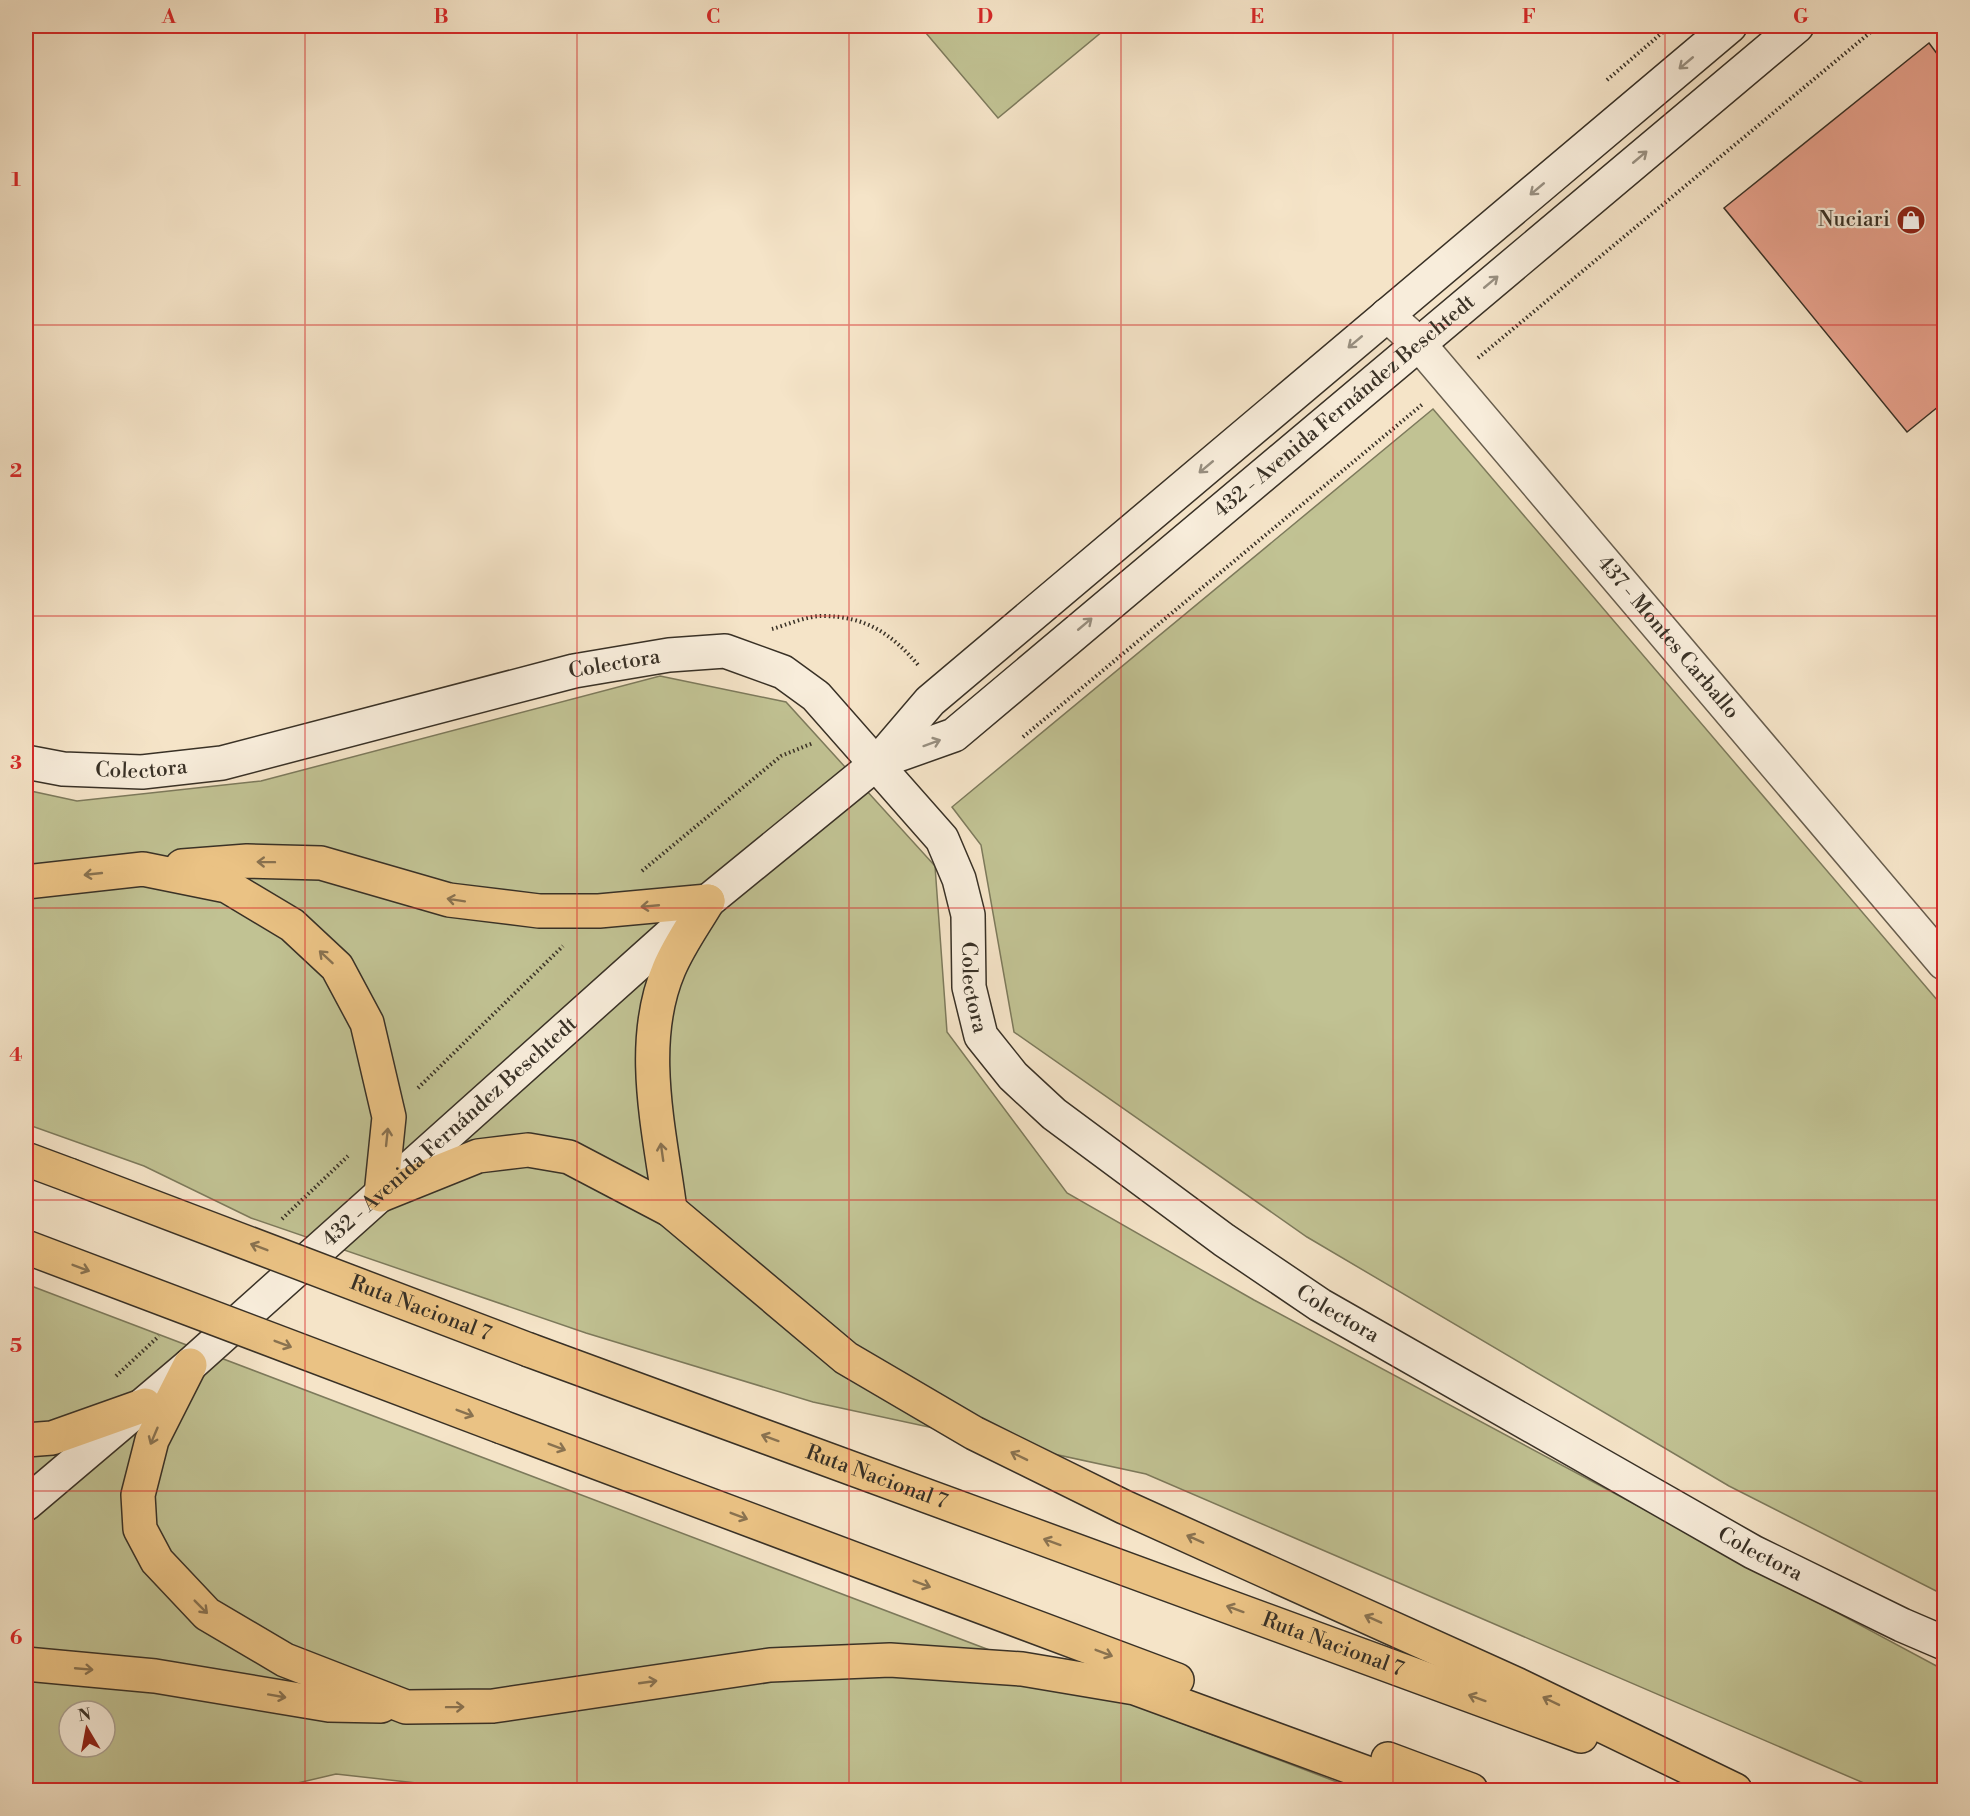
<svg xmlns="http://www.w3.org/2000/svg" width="1970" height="1816" viewBox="0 0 1970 1816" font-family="'Libre Bodoni',serif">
  <rect width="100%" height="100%" fill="#f5e4c8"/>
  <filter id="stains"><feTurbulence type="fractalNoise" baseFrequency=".00333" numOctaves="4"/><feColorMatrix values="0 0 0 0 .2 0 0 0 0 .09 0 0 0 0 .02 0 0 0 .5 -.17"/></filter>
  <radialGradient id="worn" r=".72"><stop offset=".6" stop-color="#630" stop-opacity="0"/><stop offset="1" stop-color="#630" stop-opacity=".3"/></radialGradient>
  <g fill="#c1c293" stroke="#7d7a5c" stroke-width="1.5" fill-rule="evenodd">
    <polygon points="920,26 1109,26 998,118"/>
    <polygon points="1433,409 1944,1008 1944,1595 1729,1486 1307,1237 1014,1032 981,845 952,807"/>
    <polygon points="660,676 786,702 935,866 947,1032 1067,1193 1254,1300 1944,1670 1944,1790 1880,1790 1146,1474 813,1402 586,1333 251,1218 144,1166 26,1124 26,790 77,801 261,781"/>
    <path d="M26,1284l1332,506h-879l-143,-16 -68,16h-242zM69,1711h36v36h-36z"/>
  </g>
  <polygon fill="#e7a18c" stroke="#393126" stroke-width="1.5" points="1929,43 1944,63 1944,402 1907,432 1724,208"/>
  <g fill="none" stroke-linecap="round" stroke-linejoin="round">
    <g stroke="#685e4e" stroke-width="36">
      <g id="street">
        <path id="s1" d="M1387,315l31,28 526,620"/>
      </g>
    </g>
    <g stroke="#393126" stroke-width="36">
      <g id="secondary">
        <path id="s2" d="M26,762l37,7 79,3 80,-9 352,-92 95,-16 56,-4 58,21 33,24 126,143 17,40 9,36 1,72 12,49 32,40 41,38 170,126 96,65 433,247 149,73 42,18"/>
        <path id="s3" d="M878,762l76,-27 843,-709"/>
        <path id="s4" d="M26,1504l164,-139 518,-464 169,-138 53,-62 800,-675"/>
      </g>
    </g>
    <g stroke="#393126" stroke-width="36">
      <g id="highway">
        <polyline points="182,866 247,861 321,863 449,900 539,911 599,911 708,901"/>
        <polyline points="26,882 143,869 227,886 292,925 337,967 367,1023 389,1117 381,1195 478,1156 528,1150 569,1157 670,1210 846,1358 974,1433 1124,1507 1518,1685 1735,1790"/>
        <polyline points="26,1159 69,1175"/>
        <path d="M670,1210c-10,-78 -33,-166 -1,-241 10,-24 26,-46 39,-68"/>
        <path id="s5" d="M529,1350l1052,386"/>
        <polyline points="190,1365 152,1440 138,1495 140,1529 157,1561 207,1614 285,1660 406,1707 493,1706 770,1665 890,1660 1022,1669 1135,1688 1413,1790"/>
        <polyline points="502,1427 1177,1680"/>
        <polyline points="26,1440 52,1438 145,1405"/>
        <polyline points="26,1664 155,1676 329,1705 381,1706"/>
        <polyline points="1388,1759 1471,1790"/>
      </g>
    </g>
    <g stroke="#393126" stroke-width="4" stroke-dasharray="1.5 3" stroke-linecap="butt">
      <polyline points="1607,80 1670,26"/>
      <polyline points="1478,358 1878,26"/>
      <path d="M772,629c15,-4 34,-13 50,-13 44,0 70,18 97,50"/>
      <polyline points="1023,737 1424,403"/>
      <polyline points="642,871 781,756 813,743"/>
      <polyline points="418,1088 563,946"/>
      <polyline points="282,1219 348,1156"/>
      <polyline points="116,1376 159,1336"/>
    </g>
    <use href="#street" stroke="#f8eddb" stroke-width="33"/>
    <use href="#secondary" stroke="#f8eddb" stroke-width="33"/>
    <use href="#highway" stroke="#eac284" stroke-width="33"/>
    <g stroke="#393126" stroke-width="36" stroke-linecap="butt">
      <g id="highway-bridge">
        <path id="s6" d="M69,1175l460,175"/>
        <polyline points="26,1247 502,1427"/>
      </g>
    </g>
    <use href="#highway-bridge" stroke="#eac284" stroke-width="33"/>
  </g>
  <defs><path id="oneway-shaft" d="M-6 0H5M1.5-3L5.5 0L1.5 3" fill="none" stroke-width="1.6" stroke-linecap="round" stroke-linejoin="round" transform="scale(1.5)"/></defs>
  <g stroke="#988f80">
    <use href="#oneway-shaft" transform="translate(1686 63) rotate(140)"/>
    <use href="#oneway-shaft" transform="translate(1640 157) rotate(-40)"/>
    <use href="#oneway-shaft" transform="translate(1537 189) rotate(140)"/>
    <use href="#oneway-shaft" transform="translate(1491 282) rotate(-40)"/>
    <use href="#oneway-shaft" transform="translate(1355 342) rotate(140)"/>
    <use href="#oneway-shaft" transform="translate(1206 467) rotate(140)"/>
    <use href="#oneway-shaft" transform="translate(1085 624) rotate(-40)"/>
    <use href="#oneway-shaft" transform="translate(932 743) rotate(-20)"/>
  </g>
  <g stroke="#897250">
    <use href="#oneway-shaft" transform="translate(266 862) rotate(-179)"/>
    <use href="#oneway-shaft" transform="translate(93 874) rotate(174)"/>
    <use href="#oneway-shaft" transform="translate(456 900) rotate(-171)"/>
    <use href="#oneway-shaft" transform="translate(650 906) rotate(175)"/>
    <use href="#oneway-shaft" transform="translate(326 957) rotate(-137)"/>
    <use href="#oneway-shaft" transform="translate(387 1137) rotate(-84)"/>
    <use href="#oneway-shaft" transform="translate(662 1152) rotate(-98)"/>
    <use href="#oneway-shaft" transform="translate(259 1247) rotate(-159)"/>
    <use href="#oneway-shaft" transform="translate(81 1268) rotate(21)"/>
    <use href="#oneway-shaft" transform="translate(283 1344) rotate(21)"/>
    <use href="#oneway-shaft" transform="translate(465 1413) rotate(21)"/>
    <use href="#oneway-shaft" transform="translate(154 1436) rotate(113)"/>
    <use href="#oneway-shaft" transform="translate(770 1438) rotate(-160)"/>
    <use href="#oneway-shaft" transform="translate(557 1447) rotate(21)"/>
    <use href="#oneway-shaft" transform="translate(1019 1456) rotate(-154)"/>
    <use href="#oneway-shaft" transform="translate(739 1516) rotate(21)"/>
    <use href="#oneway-shaft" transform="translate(1195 1539) rotate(-156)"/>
    <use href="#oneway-shaft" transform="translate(1052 1542) rotate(-160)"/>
    <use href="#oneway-shaft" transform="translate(922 1584) rotate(21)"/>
    <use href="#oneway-shaft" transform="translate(201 1607) rotate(45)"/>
    <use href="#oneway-shaft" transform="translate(1235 1609) rotate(-160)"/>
    <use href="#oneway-shaft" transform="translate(1373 1619) rotate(-156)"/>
    <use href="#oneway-shaft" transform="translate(1104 1653) rotate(21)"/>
    <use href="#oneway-shaft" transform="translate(84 1669) rotate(5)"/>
    <use href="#oneway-shaft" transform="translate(648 1682) rotate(-8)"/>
    <use href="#oneway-shaft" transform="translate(277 1696) rotate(10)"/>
    <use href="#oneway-shaft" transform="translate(1477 1698) rotate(-160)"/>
    <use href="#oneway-shaft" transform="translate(1551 1701) rotate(-154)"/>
    <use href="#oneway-shaft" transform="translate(455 1707) rotate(-1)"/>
  </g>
  <path fill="none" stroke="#d62828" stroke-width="1.5" stroke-opacity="0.55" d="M305,26v1764M577,26v1764M849,26v1764M1121,26v1764M1393,26v1764M1665,26v1764M26,325h1918M26,616h1918M26,908h1918M26,1200h1918M26,1491h1918"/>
  <defs>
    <g id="shop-disc" transform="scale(1.5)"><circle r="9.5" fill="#8f2418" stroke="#f8eddb"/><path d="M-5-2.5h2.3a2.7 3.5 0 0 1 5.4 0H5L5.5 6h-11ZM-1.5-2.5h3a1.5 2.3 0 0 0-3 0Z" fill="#fff"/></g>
  </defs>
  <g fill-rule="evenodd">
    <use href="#shop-disc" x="1911" y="220"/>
  </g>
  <g text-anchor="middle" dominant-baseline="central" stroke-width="4.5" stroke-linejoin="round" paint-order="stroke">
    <g font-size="21" fill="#393126" stroke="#f8eddb" text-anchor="end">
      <text x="1890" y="220">Nuciari</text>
    </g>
    <g font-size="21" fill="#393126" stroke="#f8eddb">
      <text stroke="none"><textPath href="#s3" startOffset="591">432 - Avenida Fernández Beschtedt</textPath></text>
      <text stroke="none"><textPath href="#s1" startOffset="428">437 - Montes Carballo</textPath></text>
      <text stroke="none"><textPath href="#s2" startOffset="602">Colectora</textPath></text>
      <text stroke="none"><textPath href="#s2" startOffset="116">Colectora</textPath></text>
      <text stroke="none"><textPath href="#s2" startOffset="1160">Colectora</textPath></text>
      <text stroke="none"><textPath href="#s4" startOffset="564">432 - Avenida Fernández Beschtedt</textPath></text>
      <text stroke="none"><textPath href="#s6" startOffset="376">Ruta Nacional 7</textPath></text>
      <text stroke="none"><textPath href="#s2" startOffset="1664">Colectora</textPath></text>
      <text stroke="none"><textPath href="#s5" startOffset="370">Ruta Nacional 7</textPath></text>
      <text stroke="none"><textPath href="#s2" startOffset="2150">Colectora</textPath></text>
      <text stroke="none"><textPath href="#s5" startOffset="856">Ruta Nacional 7</textPath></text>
    </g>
  </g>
  <rect width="1970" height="1816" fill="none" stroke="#f5e4c8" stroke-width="66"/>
  <g transform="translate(87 1729) rotate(350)"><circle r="28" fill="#f8eddb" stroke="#aca293" stroke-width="1.5"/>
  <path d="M0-4.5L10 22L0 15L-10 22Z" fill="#8f2418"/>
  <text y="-9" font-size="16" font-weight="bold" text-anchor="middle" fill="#393126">N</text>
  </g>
  <rect x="33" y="33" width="1904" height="1750" fill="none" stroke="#d62828" stroke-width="2"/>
  <g font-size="20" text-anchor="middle" font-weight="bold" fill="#d62828">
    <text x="169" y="23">A</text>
    <text x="441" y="23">B</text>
    <text x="713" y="23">C</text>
    <text x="985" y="23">D</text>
    <text x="1257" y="23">E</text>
    <text x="1529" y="23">F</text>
    <text x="1801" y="23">G</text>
    <text x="16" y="186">1</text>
    <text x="16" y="477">2</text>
    <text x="16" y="769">3</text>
    <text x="16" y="1061">4</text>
    <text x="16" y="1352">5</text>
    <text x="16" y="1644">6</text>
  </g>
  <rect width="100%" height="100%" filter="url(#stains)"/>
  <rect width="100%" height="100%" fill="url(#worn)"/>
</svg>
